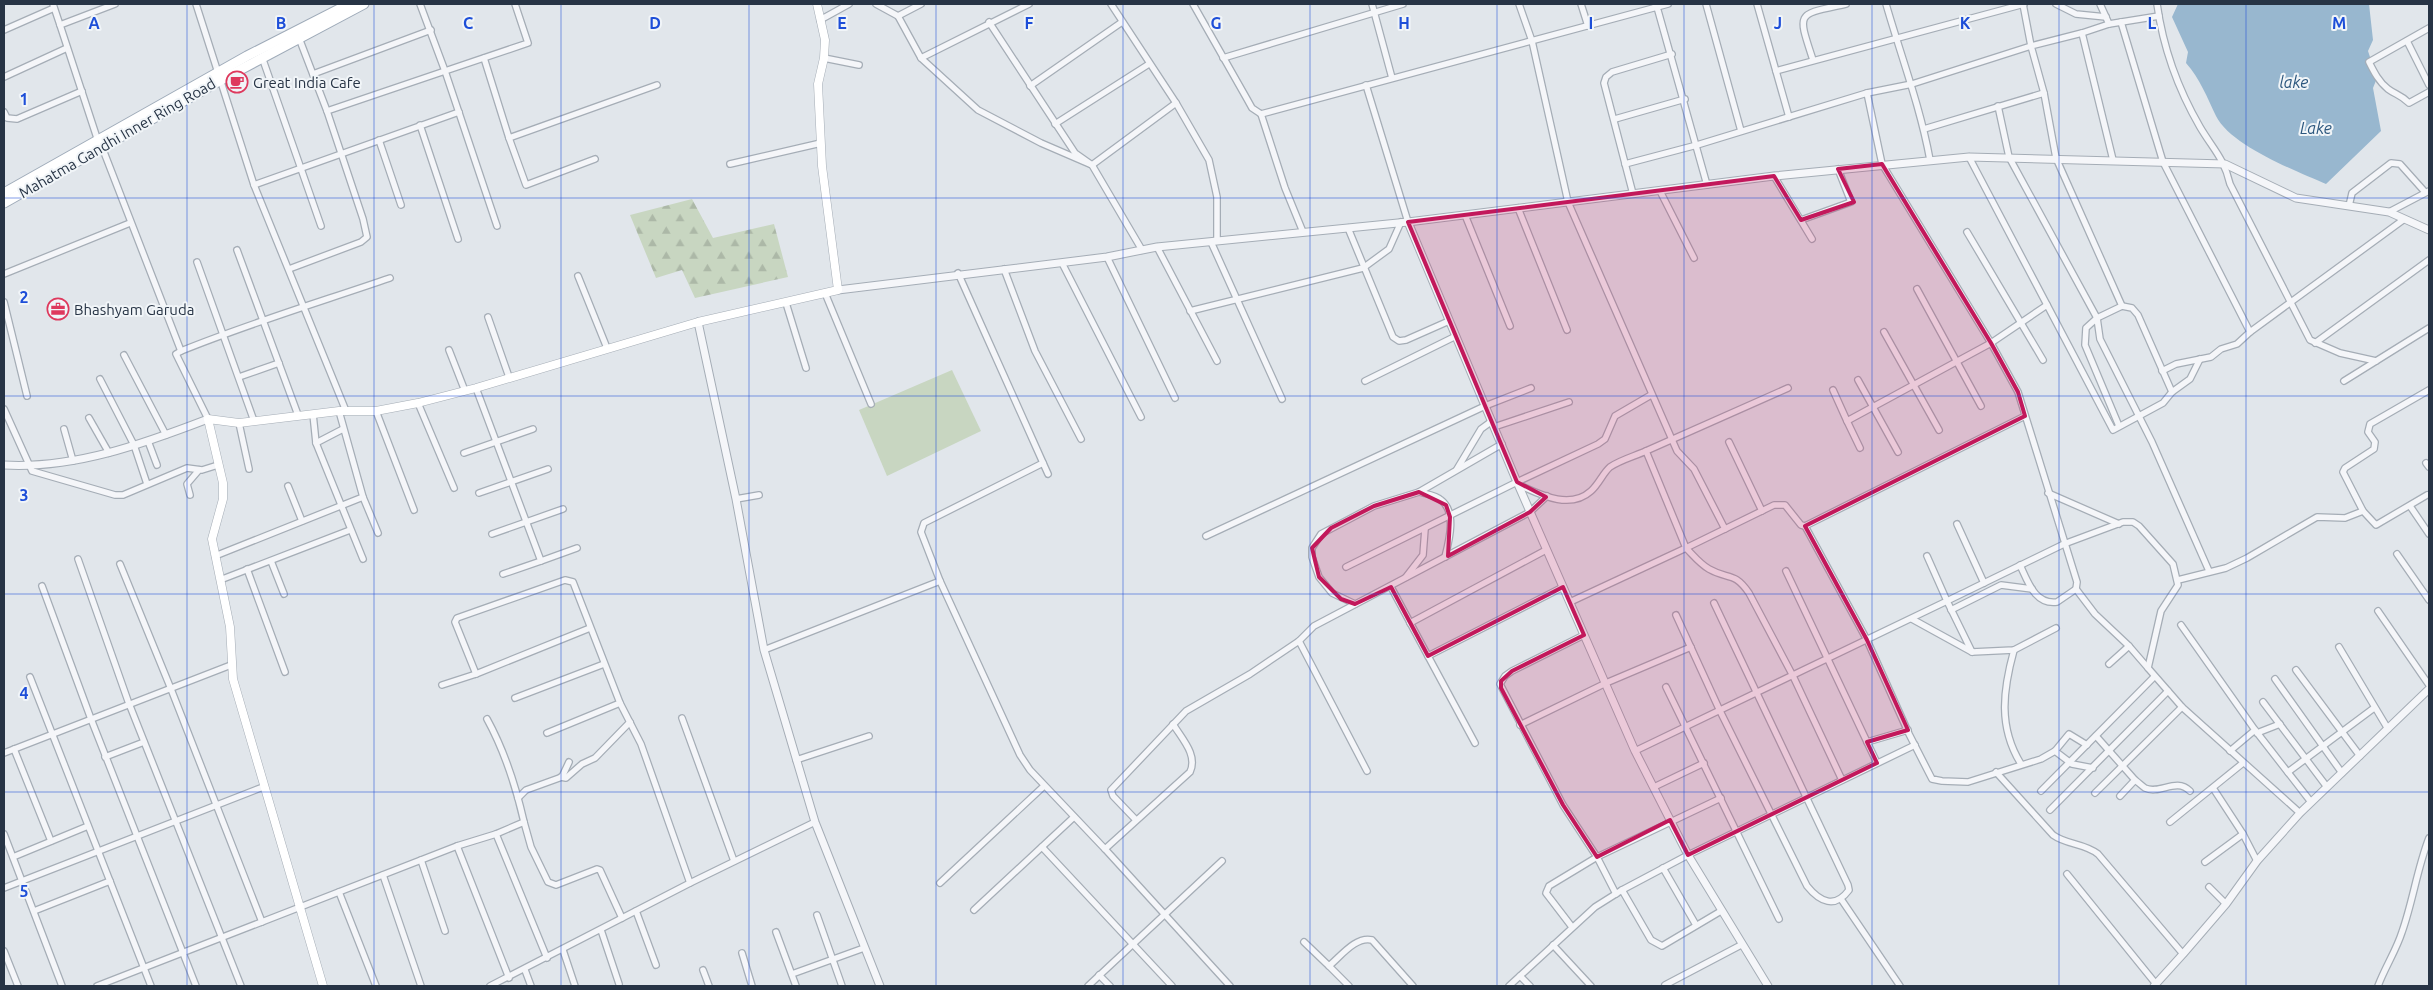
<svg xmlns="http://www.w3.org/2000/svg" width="2433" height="990" viewBox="0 0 2433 990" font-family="Ubuntu,sans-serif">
  <defs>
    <pattern id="forest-firs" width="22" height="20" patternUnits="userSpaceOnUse" patternTransform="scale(1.25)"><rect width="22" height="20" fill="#c8d6c1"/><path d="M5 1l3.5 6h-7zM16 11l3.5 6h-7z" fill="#acb8a7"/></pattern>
  </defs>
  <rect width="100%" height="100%" fill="#e1e6eb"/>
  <polygon fill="#c8d6c1" points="952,370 981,431 887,476 859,410"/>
  <polygon fill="url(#forest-firs)" points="692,199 713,238 774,224 788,277 695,298 682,270 656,278 630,215"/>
  <path fill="#98b7cf" d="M2178,4h191l4,36 -5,11 9,27 -4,10 8,43 -55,53c-30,-13 -95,-38 -110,-68 -9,-19 -16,-37 -30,-53l2,-11 -16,-35z"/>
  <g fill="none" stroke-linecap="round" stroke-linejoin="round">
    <g stroke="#a5adb6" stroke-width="8">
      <g id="minor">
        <polyline points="53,4 60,25 115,4"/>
        <polyline points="196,4 254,185 346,411"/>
        <polyline points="420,4 445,71 528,43 515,4"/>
        <polyline points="876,4 898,16 921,58 978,110 1041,143 1092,165 1142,250"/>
        <polyline points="1111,4 1176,103 1209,160 1217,197 1217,241"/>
        <polyline points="1193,4 1247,99 1252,108 1261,114 1657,7 1655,4"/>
        <polyline points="1372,4 1392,78"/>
        <polyline points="1519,4 1532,41 1568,202 1677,451 1694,469 1725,529"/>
        <polyline points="1581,4 1588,26"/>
        <polyline points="1668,4 1657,7 1707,185"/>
        <polyline points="1706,4 1741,131"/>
        <polyline points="1757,4 1789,117"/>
        <path d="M1886,4c15,52 34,102 44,156"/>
        <polyline points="2056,4 2076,14 2106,17"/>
        <polyline points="2100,4 2109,24 2082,33 2113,160"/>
        <path d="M2157,4c6,43 21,85 43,123 13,22 24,31 30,57l80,156 30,13 36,8"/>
        <polyline points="898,16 921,4"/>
        <polyline points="820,20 849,4"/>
        <polyline points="989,22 1075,153 1092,165 1176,103"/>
        <polyline points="2121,22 2163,162 2250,332 2403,220"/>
        <polyline points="2109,24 2159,16"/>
        <polyline points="60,25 98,141"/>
        <path d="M2429,28l-60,34c5,10 10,20 19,27 8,6 12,5 21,14l20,-11"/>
        <polyline points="4,30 54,8"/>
        <polyline points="2082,33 2031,46 2044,93 2056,158 2122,306"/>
        <polyline points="299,38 327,111"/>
        <polyline points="2407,41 2429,85"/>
        <polyline points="262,57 321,226"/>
        <polyline points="484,58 509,138 657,85"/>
        <polyline points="824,58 859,65"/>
        <polyline points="921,58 1029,4"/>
        <polyline points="1223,58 1403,4"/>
        <path d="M1813,60c-16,-49 -17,-45 33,-56"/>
        <polyline points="1776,71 2024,4"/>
        <polyline points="313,74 431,30"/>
        <polyline points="4,77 67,48"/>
        <polyline points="1366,85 1408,222"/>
        <polyline points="1030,86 1122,22"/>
        <path d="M1867,93l15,71 109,179 27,49 59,190 -1,7 -19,13c-22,3 -29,-20 -37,-37"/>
        <polyline points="1998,106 2009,157 2097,318 2122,306 2132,308 2138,315 2172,392"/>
        <polyline points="4,112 7,118 17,119 82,91"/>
        <polyline points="1261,114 1285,188 1303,232"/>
        <polyline points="1615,119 1685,99"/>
        <polyline points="1055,124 1149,64"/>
        <polyline points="420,125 458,239"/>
        <polyline points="1924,129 2044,93"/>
        <polyline points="509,138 526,185 595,159"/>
        <polyline points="379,140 401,205"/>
        <path d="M102,147l79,204c69,-28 139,-49 209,-73"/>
        <polyline points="1969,157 2113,430 2163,403 2172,392 2190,379 2200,359"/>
        <polyline points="730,164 821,143"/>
        <polyline points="1625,164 1697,145 1867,93 1912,84 2031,46 2023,4"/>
        <polyline points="1774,176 1812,239"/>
        <polyline points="254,185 459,112"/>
        <polyline points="1660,191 1694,258"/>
        <polyline points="1633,194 1604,83 1606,77 1612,72 1672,54"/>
        <polyline points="2349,206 2352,193 2391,163 2400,164 2425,192"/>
        <polyline points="1518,208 1567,330"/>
        <polyline points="2389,212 2429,191"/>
        <polyline points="1465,215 1510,326"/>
        <polyline points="1801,220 1851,202 1838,169"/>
        <polyline points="1348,228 1393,337 1399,341 1406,340 1449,321"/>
        <polyline points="1967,232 2043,360"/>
        <polyline points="1211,242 1282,399"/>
        <polyline points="1157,247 1217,361"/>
        <polyline points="237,250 298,415"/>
        <polyline points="1107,257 1175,398"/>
        <polyline points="197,262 254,421"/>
        <polyline points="1062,263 1141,417"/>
        <polyline points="289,269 361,242 367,237 363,219 327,111 445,71 497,226"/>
        <polyline points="1004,269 1035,351 1081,439"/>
        <polyline points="958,273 1048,474"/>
        <polyline points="4,274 130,223"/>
        <polyline points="578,276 607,348"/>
        <polyline points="1917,289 1981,406"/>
        <polyline points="825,293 871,404"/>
        <polyline points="4,302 27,396"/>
        <polyline points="786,303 806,368"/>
        <polyline points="1190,311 1363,268 1389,249 1401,222"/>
        <polyline points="488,317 509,377"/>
        <polyline points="1884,332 1939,430"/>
        <polyline points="2315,343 2429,260"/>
        <polyline points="449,350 465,391"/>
        <polyline points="181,351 176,354 208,419"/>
        <polyline points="124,355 166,435"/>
        <polyline points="2162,371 2176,364 2211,357 2221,349 2237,344 2250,332"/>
        <polyline points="239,377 279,363"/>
        <polyline points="100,379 134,445 147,484"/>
        <polyline points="1858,380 1898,452"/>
        <polyline points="1365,381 1456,336"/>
        <polyline points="2344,381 2429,328"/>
        <polyline points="476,388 541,561 577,548"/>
        <polyline points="1788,388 1646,451 1686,548 1774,505 1785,505 1801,525 1805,526 2025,416"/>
        <polyline points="1833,390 1847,421"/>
        <polyline points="418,403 454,488"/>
        <polyline points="4,409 32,471 115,495 123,495 187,468 202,470 218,465"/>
        <polyline points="376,411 414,510"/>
        <polyline points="313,414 316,443 363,559"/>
        <polyline points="89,418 109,453"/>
        <polyline points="239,423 249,469"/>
        <polyline points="2119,426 2085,345 2086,328 2097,318 2100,339 2152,442 2209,571"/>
        <polyline points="1494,427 1569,402"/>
        <polyline points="64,429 73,461"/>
        <polyline points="148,441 157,465"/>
        <polyline points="1729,442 1762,511"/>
        <polyline points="316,443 343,429"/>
        <polyline points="1860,448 1847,421 1991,343 2047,305"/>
        <polyline points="464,453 533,429"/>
        <polyline points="2426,463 2429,467"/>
        <polyline points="1457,469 1481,429 1492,421"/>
        <path d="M1519,485c22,10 51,25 72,6 8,-7 12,-18 19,-24 10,-7 25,-11 36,-16"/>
        <polyline points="288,486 302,521"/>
        <path d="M1419,492c7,2 17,3 22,8 16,12 8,41 4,57"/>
        <polyline points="479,493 548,469"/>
        <polyline points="2048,493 2119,524"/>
        <polyline points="190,495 187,484 199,470"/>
        <polyline points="2427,495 2376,525 2363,511 2343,472 2345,468 2374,449 2375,442 2368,432 2370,424 2429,390"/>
        <polyline points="363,497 378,533"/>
        <polyline points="736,499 759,495"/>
        <polyline points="2410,506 2429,534"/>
        <polyline points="1957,524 1984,583"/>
        <polyline points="1805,526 1867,640 1909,734 1932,779 1942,781 1968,782 2041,759 2055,751 2072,764 2093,768"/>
        <polyline points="492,534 563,509"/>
        <polyline points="1206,536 1485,406 1531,388"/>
        <polyline points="2397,554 2429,600"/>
        <polyline points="215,556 363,497 339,411"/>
        <polyline points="78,559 128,701 241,986"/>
        <polyline points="271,561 284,594"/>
        <polyline points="120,564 171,689 262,922"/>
        <polyline points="1346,567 1517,482 1598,444 1605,439 1615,416 1651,395"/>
        <polyline points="247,569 285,672"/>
        <polyline points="1786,571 1877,763"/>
        <polyline points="503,574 541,561"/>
        <polyline points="1406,577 1423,555 1425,529"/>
        <polyline points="220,580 350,530"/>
        <polyline points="2178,580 2226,568 2247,558 2317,517 2345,518 2363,511"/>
        <path d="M940,581l80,174 10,15 75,79 85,-77c8,-17 -8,-33 -17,-48"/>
        <polyline points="42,586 91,719 196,986"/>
        <polyline points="1391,587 1428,656 1563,587"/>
        <polyline points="2076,589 2095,614 2129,646"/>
        <path d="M1570,602l116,-54c7,7 14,16 23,21 19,11 25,2 40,24l44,83 49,104"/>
        <polyline points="1355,604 1332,593 1319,577 1312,557 1312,548 1321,534 1374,506 1419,492 1502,444"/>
        <polyline points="1951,610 2001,585 2032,589"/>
        <polyline points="2378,611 2429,685"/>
        <path d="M1676,615l44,96 87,175c13,16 28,23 42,4l-1,-5 -134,-282"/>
        <polyline points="1912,619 1972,652"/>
        <polyline points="1410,623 1546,550"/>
        <polyline points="2181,625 2255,730 2311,802"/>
        <polyline points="590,628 476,674 455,622 457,618 565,580 573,582 620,703 641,744 690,883"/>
        <polyline points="2056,628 2014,650 1972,652 1947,601 2064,544 2123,522 2133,522 2139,526 2173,564 2178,585 2161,611 2148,668 2182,707 2300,813"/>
        <polyline points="1584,635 1512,671 1505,676 1500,684 1563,805 1597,857 1616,894"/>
        <polyline points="1299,641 1367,771"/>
        <polyline points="2339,647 2388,729"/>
        <polyline points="764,650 940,581 921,532 924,523 1043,463"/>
        <path d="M2014,650c-11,40 -16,77 7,114"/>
        <polyline points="1428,656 1475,743"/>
        <polyline points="2109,664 2129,646 2148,668"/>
        <polyline points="2296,670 2360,756"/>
        <polyline points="30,677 151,986"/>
        <polyline points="2275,679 2342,773"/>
        <polyline points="442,685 476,674"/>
        <polyline points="1666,687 1779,919"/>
        <polyline points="515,698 604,664"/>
        <polyline points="2263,702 2327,787"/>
        <polyline points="682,718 734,861"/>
        <polyline points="1520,725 1606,683 1691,647"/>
        <polyline points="547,733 620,703"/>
        <polyline points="2257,733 2280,724"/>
        <polyline points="2096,736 2135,780 2120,796"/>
        <polyline points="1867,742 1908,730"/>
        <polyline points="14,749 51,841"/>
        <polyline points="1635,751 1947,601 1927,556"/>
        <polyline points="2055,751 2069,734 2087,745"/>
        <polyline points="2230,751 2255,730"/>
        <polyline points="4,753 231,665"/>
        <polyline points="105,757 144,742"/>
        <polyline points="796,760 869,736"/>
        <path d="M1996,772l57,63c14,10 31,8 45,19l85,100"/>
        <polyline points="2288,772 2374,708"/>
        <polyline points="561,777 566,778 582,764 595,758 630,722"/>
        <path d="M2135,780c3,2 7,6 10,8 15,7 31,-11 45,3"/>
        <polyline points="1654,787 1704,763"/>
        <polyline points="2213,788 2243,834 2257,861"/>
        <polyline points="2041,791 2154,677"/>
        <polyline points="2095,793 2182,707"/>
        <polyline points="518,798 526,790 562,777 569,762"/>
        <polyline points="2050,810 2168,691"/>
        <polyline points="1136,820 1113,796 1111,790 1186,711 1250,674 1299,641 1314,626 1530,512 1547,496"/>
        <polyline points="524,822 531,847 548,882 556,885 597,869 600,870 622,918"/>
        <polyline points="2170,822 2243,763"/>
        <polyline points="4,834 62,986"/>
        <polyline points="496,834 547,958"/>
        <polyline points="457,846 509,978"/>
        <polyline points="1042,847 1172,986"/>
        <polyline points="1105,849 1230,986"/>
        <polyline points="13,857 88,826"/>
        <polyline points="421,860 445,931"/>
        <polyline points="2205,862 2243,834"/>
        <polyline points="1663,868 1696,925"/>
        <polyline points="2067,874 2156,984"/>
        <polyline points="383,875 421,986"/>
        <polyline points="940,883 1044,786"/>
        <polyline points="2209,887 2226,904"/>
        <polyline points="4,888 263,787"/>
        <polyline points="1622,890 1651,940 1662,946 1721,911"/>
        <polyline points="339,892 376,986"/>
        <polyline points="1841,899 1900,986"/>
        <polyline points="974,910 1074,817"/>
        <polyline points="34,911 110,881"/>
        <polyline points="636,911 656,965"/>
        <polyline points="817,915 842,986"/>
        <polyline points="1572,927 1546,893 1549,886 1597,857 1721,798"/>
        <polyline points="601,930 619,984"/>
        <polyline points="776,932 796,986"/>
        <polyline points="1304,942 1329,966"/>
        <polyline points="1553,945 1591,986"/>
        <polyline points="563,950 575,986"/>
        <polyline points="4,951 18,986"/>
        <polyline points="742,953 752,986"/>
        <polyline points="525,970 531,986"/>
        <polyline points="703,970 709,986"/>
        <polyline points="792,974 864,948"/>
        <polyline points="1099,975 1110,986"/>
        <polyline points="1520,976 1530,986"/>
        <polyline points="1665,985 1741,945"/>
        <path d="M97,986l360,-140 39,-12 28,-12c-8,-35 -20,-72 -37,-103"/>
        <polyline points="490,986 690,883 815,822"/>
        <polyline points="1088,986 1222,861"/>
        <path d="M1349,986l-20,-20c12,-10 27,-30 43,-26l41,46"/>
        <polyline points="1509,986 1595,907 1622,890 1688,855 1915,745"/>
        <path d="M2378,986c7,-19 18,-35 24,-54 11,-31 15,-63 27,-94"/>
      </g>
    </g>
    <g stroke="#a5adb6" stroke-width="9">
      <g id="tertiary">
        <polyline points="1408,222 1517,482 1635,751 1688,855 1768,986"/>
        <polyline points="838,290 1107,257 1157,247 1408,222 1774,176 1969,157 2225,164 2296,198 2389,212 2429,230"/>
        <polyline points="698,322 736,499 764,650 815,822 880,986"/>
        <path d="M4,465c70,4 139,-21 204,-46"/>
        <polyline points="2154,986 2183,954 2226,904 2257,861 2300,813 2429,689"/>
      </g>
    </g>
    <g stroke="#a5adb6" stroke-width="9">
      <polyline id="secondary" points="323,986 233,679 230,627 212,539 223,499 223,483 208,419 239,423 339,411 376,411 418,403 476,388 698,322 838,290 822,166 818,84 824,58 825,40 817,4"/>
    </g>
    <g stroke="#9fabb9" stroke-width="11">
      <g id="primary">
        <polyline points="4,193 247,56 349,4"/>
        <polyline points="4,203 221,80 364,4"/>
      </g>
    </g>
    <use href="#minor" stroke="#f5f6f9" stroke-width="5.5"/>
    <use href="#tertiary" stroke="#f5f6f9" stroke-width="7"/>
    <use href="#secondary" stroke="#fff" stroke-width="8"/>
    <use href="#primary" stroke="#fff" stroke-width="9"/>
  </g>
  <path fill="#c2185b" fill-opacity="0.2" stroke="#c2185b" stroke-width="4" stroke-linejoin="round" d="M1882,164l109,179 27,49 7,24 -220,110 62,114 41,90 -41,12 10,21 -189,92 -18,-35 -73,37 -34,-52 -62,-117v-7l11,-10 72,-36 -21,-48 -135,69 -37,-69 -36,17 -14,-5 -22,-22 -7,-29 19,-20 43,-22 45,-14 27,13 4,12 -2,39 82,-44 16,-15 -29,-15 -109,-260 366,-46 27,44 53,-18 -16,-33z"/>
  <path fill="none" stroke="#1d4ed8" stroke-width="1" stroke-opacity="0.55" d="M187,4v982M374,4v982M561,4v982M749,4v982M936,4v982M1123,4v982M1310,4v982M1497,4v982M1684,4v982M1872,4v982M2059,4v982M2246,4v982M4,198h2425M4,396h2425M4,594h2425M4,792h2425"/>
  <defs>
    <g id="cafe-ring" transform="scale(1.125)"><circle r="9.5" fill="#f1f5f8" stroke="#de395d" stroke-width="1.5"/><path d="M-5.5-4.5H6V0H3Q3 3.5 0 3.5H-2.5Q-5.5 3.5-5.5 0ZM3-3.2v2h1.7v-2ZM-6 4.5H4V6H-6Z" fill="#de395d"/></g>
    <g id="office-ring" transform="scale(1.125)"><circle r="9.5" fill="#f1f5f8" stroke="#de395d" stroke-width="1.5"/><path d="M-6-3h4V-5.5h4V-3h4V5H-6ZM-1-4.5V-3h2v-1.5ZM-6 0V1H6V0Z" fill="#de395d"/></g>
  </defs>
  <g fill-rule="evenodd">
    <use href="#cafe-ring" x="237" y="82"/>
    <use href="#office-ring" x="58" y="309"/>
  </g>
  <g text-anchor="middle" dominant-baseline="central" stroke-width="4" stroke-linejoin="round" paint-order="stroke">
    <g font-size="15" fill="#273445" stroke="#f1f5f8" text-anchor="start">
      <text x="253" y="82">Great India Cafe</text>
      <text x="74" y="309">Bhashyam Garuda</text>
    </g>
    <g font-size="15" fill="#273445" stroke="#f1f5f8">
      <text transform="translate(117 138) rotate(-30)">Mahatma Gandhi Inner Ring Road</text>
    </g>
    <g font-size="16" font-style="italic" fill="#2c577e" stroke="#f1f5f8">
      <text x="2294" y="82">lake</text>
      <text x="2316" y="128">Lake</text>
    </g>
  </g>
  <g font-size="16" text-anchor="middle" font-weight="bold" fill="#1d4ed8" stroke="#f1f5f8" stroke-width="4" stroke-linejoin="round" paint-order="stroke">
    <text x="94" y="29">A</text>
    <text x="281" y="29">B</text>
    <text x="468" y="29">C</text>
    <text x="655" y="29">D</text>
    <text x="842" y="29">E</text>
    <text x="1029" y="29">F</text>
    <text x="1216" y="29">G</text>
    <text x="1404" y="29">H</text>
    <text x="1591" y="29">I</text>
    <text x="1778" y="29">J</text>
    <text x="1965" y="29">K</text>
    <text x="2152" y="29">L</text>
    <text x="2339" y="29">M</text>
    <text x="24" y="105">1</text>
    <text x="24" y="303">2</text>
    <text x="24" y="501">3</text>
    <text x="24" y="699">4</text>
    <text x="24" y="897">5</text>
  </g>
  <rect width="2433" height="990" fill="none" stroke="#273445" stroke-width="10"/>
</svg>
